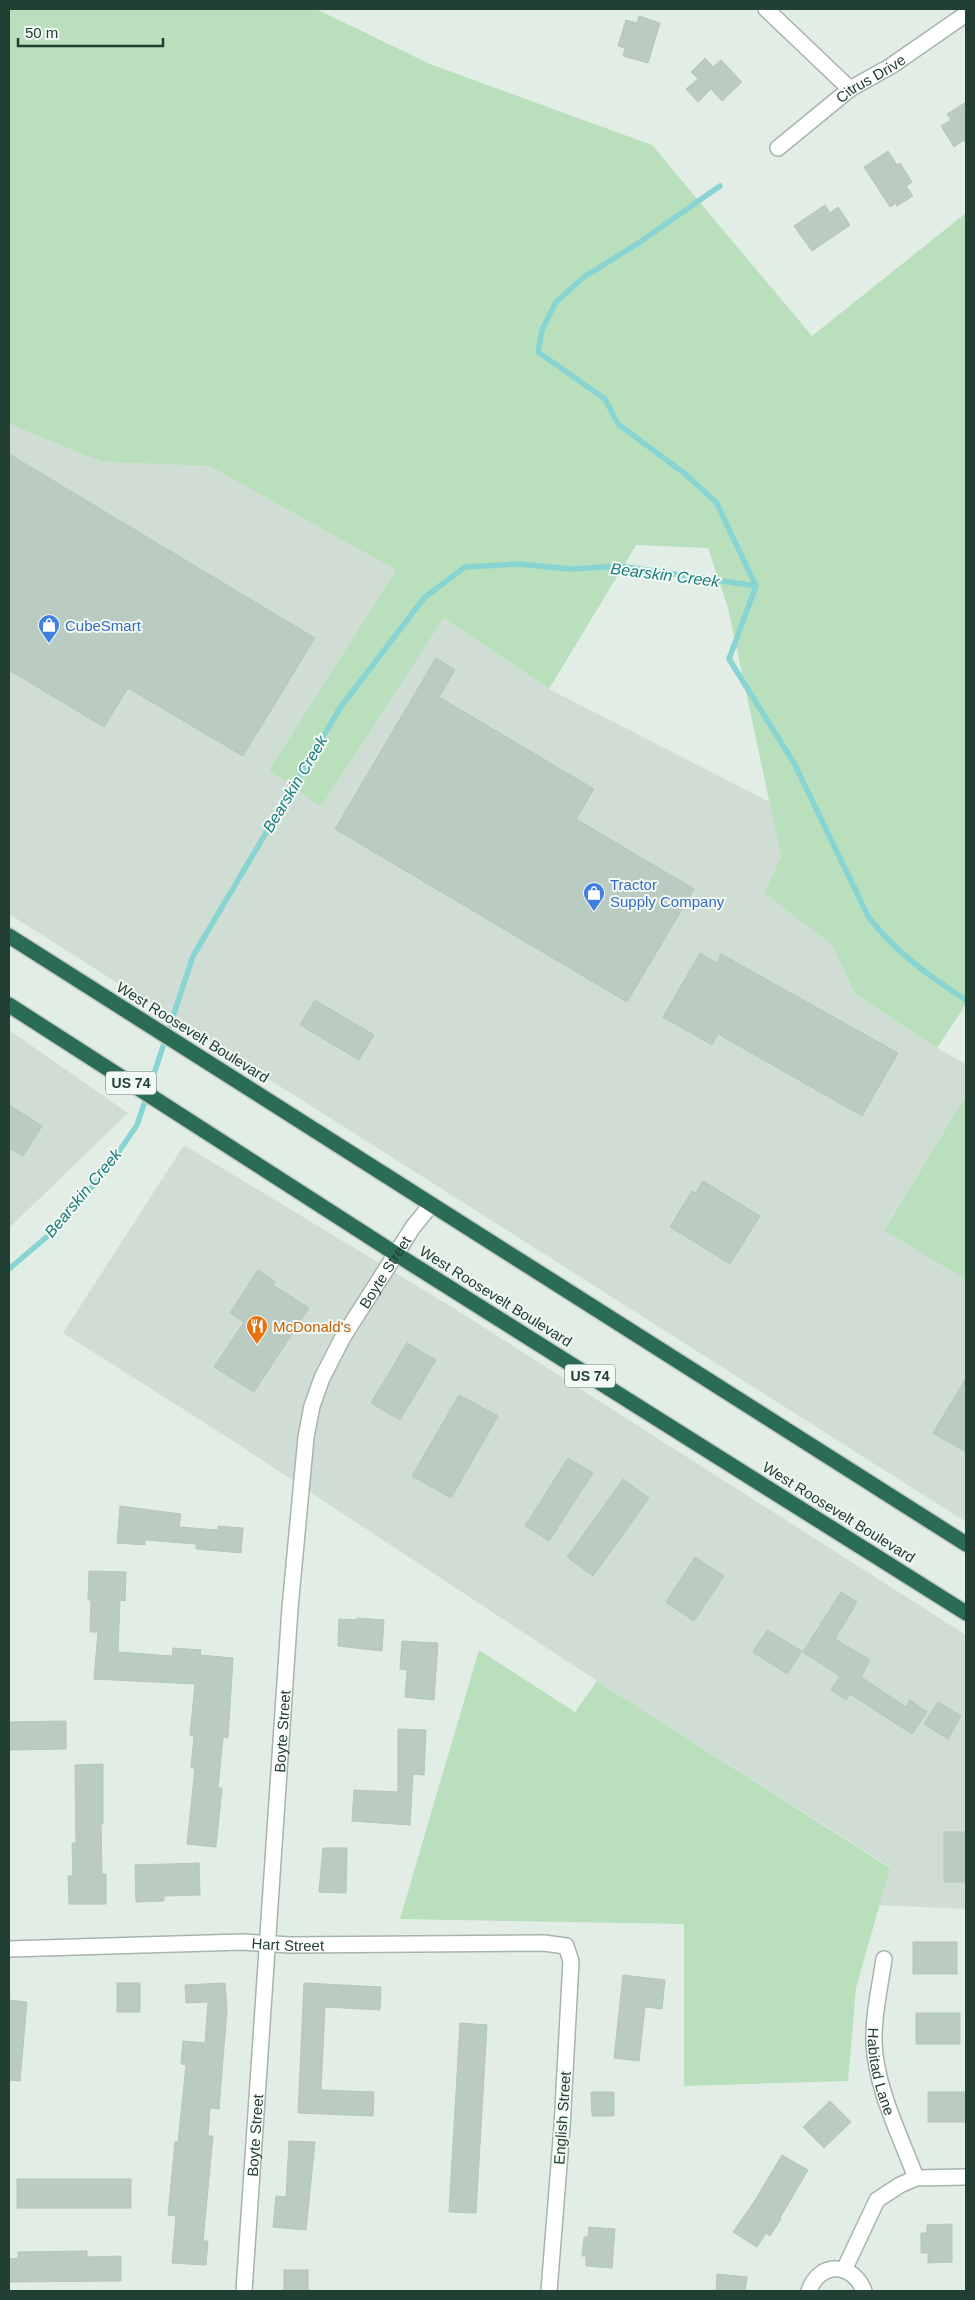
<svg xmlns="http://www.w3.org/2000/svg" width="975" height="2300" viewBox="0 0 975 2300" font-family="Helvetica,sans-serif">
  <rect width="100%" height="100%" fill="#e2ede6"/>
  <g fill="#d0ddd5">
    <polygon points="9,424 102,462 209,466 396,570 269,770 321,807 444,618 549,689 770,802 781,856 764,893 832,945 855,994 937,1048 966,1064 966,1095 884,1229 966,1280 966,1522 9,914"/>
    <polygon points="9,1030 128,1113 9,1228"/>
    <polygon points="184,1145 455,1309 966,1635 966,1909 879,1905 890,1867 597,1681 216,1430 63,1333"/>
  </g>
  <g fill="#badfbd">
    <polygon points="9,9 316,9 430,64 652,145 812,336 966,213 966,1004 937,1048 855,994 832,945 764,893 781,856 728,608 708,548 636,545 549,689 444,618 321,807 269,770 396,570 209,466 102,462 9,424"/>
    <polygon points="966,1095 966,1280 884,1230"/>
    <polygon points="479,1650 575,1712 597,1681 890,1868 856,1988 848,2081 684,2086 684,1924 400,1919"/>
  </g>
  <g fill="none" stroke-linecap="round" stroke-linejoin="round">
    <g stroke="#87d4d3" stroke-width="5.5">
      <path d="M720,186l-83,58 -53,33 -28,25 -14,28 -4,22 67,47 13,25 66,49 32,29 40,84 -27,73 65,104 74,153c26,35 62,61 98,84"/>
      <polyline points="9,1269 50,1234 105,1172 137,1125 193,956 340,708 424,598 465,567 519,564 571,569 620,566 756,586"/>
    </g>
  </g>
  <g fill="#bacbc1" stroke="#b4c7bc">
    <polygon points="639,16 660,23 648,63 623,56 625,48 618,46 626,20 637,23"/>
    <polygon points="705,58 713,67 721,60 742,82 722,101 711,89 698,102 686,89 698,79 691,72"/>
    <polygon points="966,102 966,143 964,140 954,147 941,126 951,120 947,114"/>
    <polygon points="888,151 897,165 900,163 912,182 906,186 913,196 897,206 896,203 890,207 864,167"/>
    <polygon points="825,205 830,213 838,207 850,225 812,251 794,226"/>
    <polygon points="9,454 315,638 243,756 128,688 104,727 9,670"/>
    <polygon points="436,658 455,670 439,697 594,789 576,819 694,889 627,1002 335,829"/>
    <polygon points="700,953 717,963 721,954 898,1053 862,1116 718,1034 712,1045 663,1017"/>
    <polygon points="315,1000 374,1035 359,1060 300,1025"/>
    <polygon points="9,1105 42,1126 23,1156 9,1148"/>
    <polygon points="703,1181 760,1216 730,1264 670,1227 692,1191 696,1193"/>
    <polygon points="258,1270 275,1282 273,1285 309,1308 254,1392 214,1367 244,1322 230,1313"/>
    <polygon points="407,1343 436,1360 400,1420 371,1403"/>
    <polygon points="966,1378 966,1452 933,1433"/>
    <polygon points="459,1395 498,1416 451,1498 412,1476"/>
    <polygon points="568,1458 593,1473 549,1541 525,1526"/>
    <polygon points="623,1479 649,1498 593,1576 567,1557"/>
    <polygon points="120,1506 181,1514 179,1527 218,1530 218,1526 243,1528 241,1553 196,1549 196,1544 145,1540 145,1545 117,1543"/>
    <polygon points="695,1557 724,1576 694,1621 666,1602"/>
    <polygon points="89,1571 126,1572 125,1601 120,1600 118,1652 172,1656 173,1648 201,1650 200,1655 233,1658 228,1738 223,1737 218,1788 222,1788 216,1847 187,1844 195,1768 191,1768 194,1736 190,1735 195,1684 94,1679 98,1632 90,1632 91,1600 88,1600"/>
    <polygon points="841,1592 857,1602 835,1639 870,1660 861,1677 906,1707 910,1700 927,1712 912,1734 850,1694 846,1700 831,1690 840,1676 803,1652"/>
    <polygon points="357,1618 384,1620 382,1651 338,1646 339,1619 357,1620"/>
    <polygon points="767,1630 802,1651 787,1674 753,1652"/>
    <polygon points="402,1641 438,1643 434,1700 405,1697 407,1670 400,1669"/>
    <polygon points="938,1702 961,1716 948,1739 924,1724"/>
    <polygon points="66,1721 66,1749 9,1750 9,1722"/>
    <polygon points="398,1729 426,1730 424,1775 413,1774 410,1825 352,1821 354,1790 398,1792"/>
    <polygon points="103,1764 103,1824 101,1824 102,1874 106,1874 106,1904 69,1904 68,1876 73,1876 72,1843 76,1843 75,1765"/>
    <rect x="944" y="1832" width="22" height="50"/>
    <polygon points="323,1848 347,1848 346,1893 319,1892"/>
    <polygon points="199,1863 200,1895 164,1896 164,1901 136,1902 135,1865"/>
    <rect x="913" y="1942" width="44" height="32"/>
    <polygon points="623,1975 665,1980 662,2009 645,2007 639,2061 614,2058"/>
    <rect x="117" y="1983" width="23" height="29"/>
    <polygon points="225,1983 227,2010 219,2109 210,2108 208,2136 213,2136 203,2241 208,2241 206,2265 172,2263 176,2216 168,2215 175,2142 178,2142 186,2065 181,2064 183,2041 205,2043 208,2002 186,2003 185,1985"/>
    <polygon points="304,1983 381,1987 380,2010 325,2007 321,2090 374,2092 373,2116 298,2113"/>
    <polygon points="9,2000 27,2002 20,2081 9,2080"/>
    <rect x="916" y="2013" width="44" height="31"/>
    <polygon points="460,2023 487,2025 476,2213 449,2212"/>
    <polygon points="591,2092 614,2092 614,2116 592,2116"/>
    <rect x="928" y="2092" width="38" height="30"/>
    <polygon points="830,2101 851,2122 824,2148 803,2127"/>
    <polygon points="289,2141 315,2142 306,2230 273,2227 276,2196 286,2197"/>
    <polygon points="782,2155 808,2170 780,2218 781,2219 770,2236 766,2233 757,2247 733,2232 754,2202"/>
    <rect x="17" y="2179" width="114" height="29"/>
    <polygon points="952,2224 952,2262 928,2263 928,2253 921,2253 921,2233 927,2233 927,2225"/>
    <polygon points="589,2227 615,2229 612,2268 586,2266 586,2256 582,2256 584,2237 588,2237"/>
    <polygon points="87,2251 87,2257 121,2256 121,2281 9,2282 9,2259 18,2258 18,2252"/>
    <rect x="284" y="2270" width="24" height="21"/>
    <polygon points="717,2274 747,2277 745,2291 716,2291"/>
  </g>
  <g fill="none" stroke-linecap="round" stroke-linejoin="round">
    <g stroke="#a4b5ac" stroke-width="18">
      <g id="street">
        <polyline points="766,9 850,89"/>
        <path id="s1" d="M778,148l72,-59 41,-23 75,-52"/>
        <path id="s2" d="M9,1949l233,-7 48,3 254,-2 22,3 5,15 -9,166 -13,164"/>
        <path id="s3" d="M884,1959c-4,28 -11,56 -10,84 2,46 26,92 42,135"/>
        <polyline points="844,2270 877,2200 900,2185 916,2178 966,2177"/>
        <path id="s4" d="M244,2291l46,-683 16,-171 6,-31 10,-28 21,-41 70,-110 18,-22"/>
        <path d="M809,2291c10,-30 44,-29 55,0"/>
      </g>
    </g>
    <g stroke="#c1c9c6" stroke-width="18">
      <g id="highway">
        <polyline points="9,936 966,1544"/>
        <polyline points="9,1005 396,1254 966,1613"/>
      </g>
    </g>
    <use href="#street" stroke="#fff" stroke-width="15"/>
    <use href="#highway" stroke="#2b6c54" stroke-width="15"/>
  </g>
  <defs>
    <g id="shop-pin" transform="scale(1.125)"><path d="M0 17L-7.5 6A9.5 9.5 0 1 1 7.5 6Z" fill="#3f7fe0" stroke="#f2f9f5"/><path d="M-5-2.5h2.3a2.7 3.5 0 0 1 5.4 0H5L5.5 6h-11ZM-1.5-2.5h3a1.5 2.3 0 0 0-3 0Z" fill="#fff"/></g>
    <g id="restaurant-pin" transform="scale(1.125)"><path d="M0 17L-7.5 6A9.5 9.5 0 1 1 7.5 6Z" fill="#e8710a" stroke="#f2f9f5"/><path d="M-5-6h1v4h1v-4h1v4h1v-4h1v5L-1.5 .5V6h-2V.5L-5-1ZM5-6V6H3V1.5H1.5Q1.5-4 5-6Z" fill="#fff"/></g>
  </defs>
  <g fill-rule="evenodd">
    <use href="#shop-pin" x="49" y="625"/>
    <use href="#shop-pin" x="594" y="893"/>
    <use href="#restaurant-pin" x="257" y="1326"/>
  </g>
  <g text-anchor="middle" dominant-baseline="central" stroke-width="4" stroke-linejoin="round" paint-order="stroke">
    <g fill="#f2f9f5" stroke="#60776c" stroke-width="1">
      <rect x="106" y="1071.5" width="50" height="23" rx="4"/>
      <rect x="565" y="1364.5" width="50" height="23" rx="4"/>
    </g>
    <g font-size="14" font-weight="bold" fill="#213f32">
      <text x="131" y="1083">US 74</text>
      <text x="590" y="1376">US 74</text>
    </g>
    <g font-size="15" fill="#213f32" stroke="#f2f9f5">
      <text stroke="none"><textPath href="#s1" startOffset="116">Citrus Drive</textPath></text>
      <text transform="translate(193 1032) rotate(32)">West Roosevelt Boulevard</text>
      <text stroke="none"><textPath href="#s4" startOffset="1041">Boyte Street</textPath></text>
      <text transform="translate(496 1296) rotate(32)">West Roosevelt Boulevard</text>
      <text transform="translate(839 1512) rotate(32)">West Roosevelt Boulevard</text>
      <text stroke="none"><textPath href="#s4" startOffset="561">Boyte Street</textPath></text>
      <text stroke="none"><textPath href="#s2" startOffset="279">Hart Street</textPath></text>
      <text stroke="none"><textPath href="#s3" startOffset="114">Habitad Lane</textPath></text>
      <text transform="translate(562 2118) rotate(-86)">English Street</text>
      <text stroke="none"><textPath href="#s4" startOffset="156">Boyte Street</textPath></text>
    </g>
    <g font-size="15" fill="#366cbe" stroke="#f2f9f5" text-anchor="start">
      <text x="65" y="625">CubeSmart</text>
      <text x="610" y="884">Tractor<tspan x="610" dy="17">Supply Company</tspan></text>
    </g>
    <g font-size="15" fill="#c56008" stroke="#f2f9f5" text-anchor="start">
      <text x="273" y="1326">McDonald's</text>
    </g>
    <g font-size="16" font-style="italic" fill="#187d7d" stroke="#f2f9f5">
      <text transform="translate(665 575) rotate(7)">Bearskin Creek</text>
      <text transform="translate(295 784) rotate(-59)">Bearskin Creek</text>
      <text transform="translate(83 1193) rotate(-50)">Bearskin Creek</text>
    </g>
  </g>
  <rect width="975" height="2300" fill="none" stroke="#213f32" stroke-width="20"/>
  <path d="M18 38v8h145v-8" fill="none" stroke="#213f32" stroke-width="2.5"/>
  <text x="25" y="38" font-size="15" fill="#213f32" stroke="#f2f9f5" stroke-width="4" paint-order="stroke">50 m</text>
</svg>
